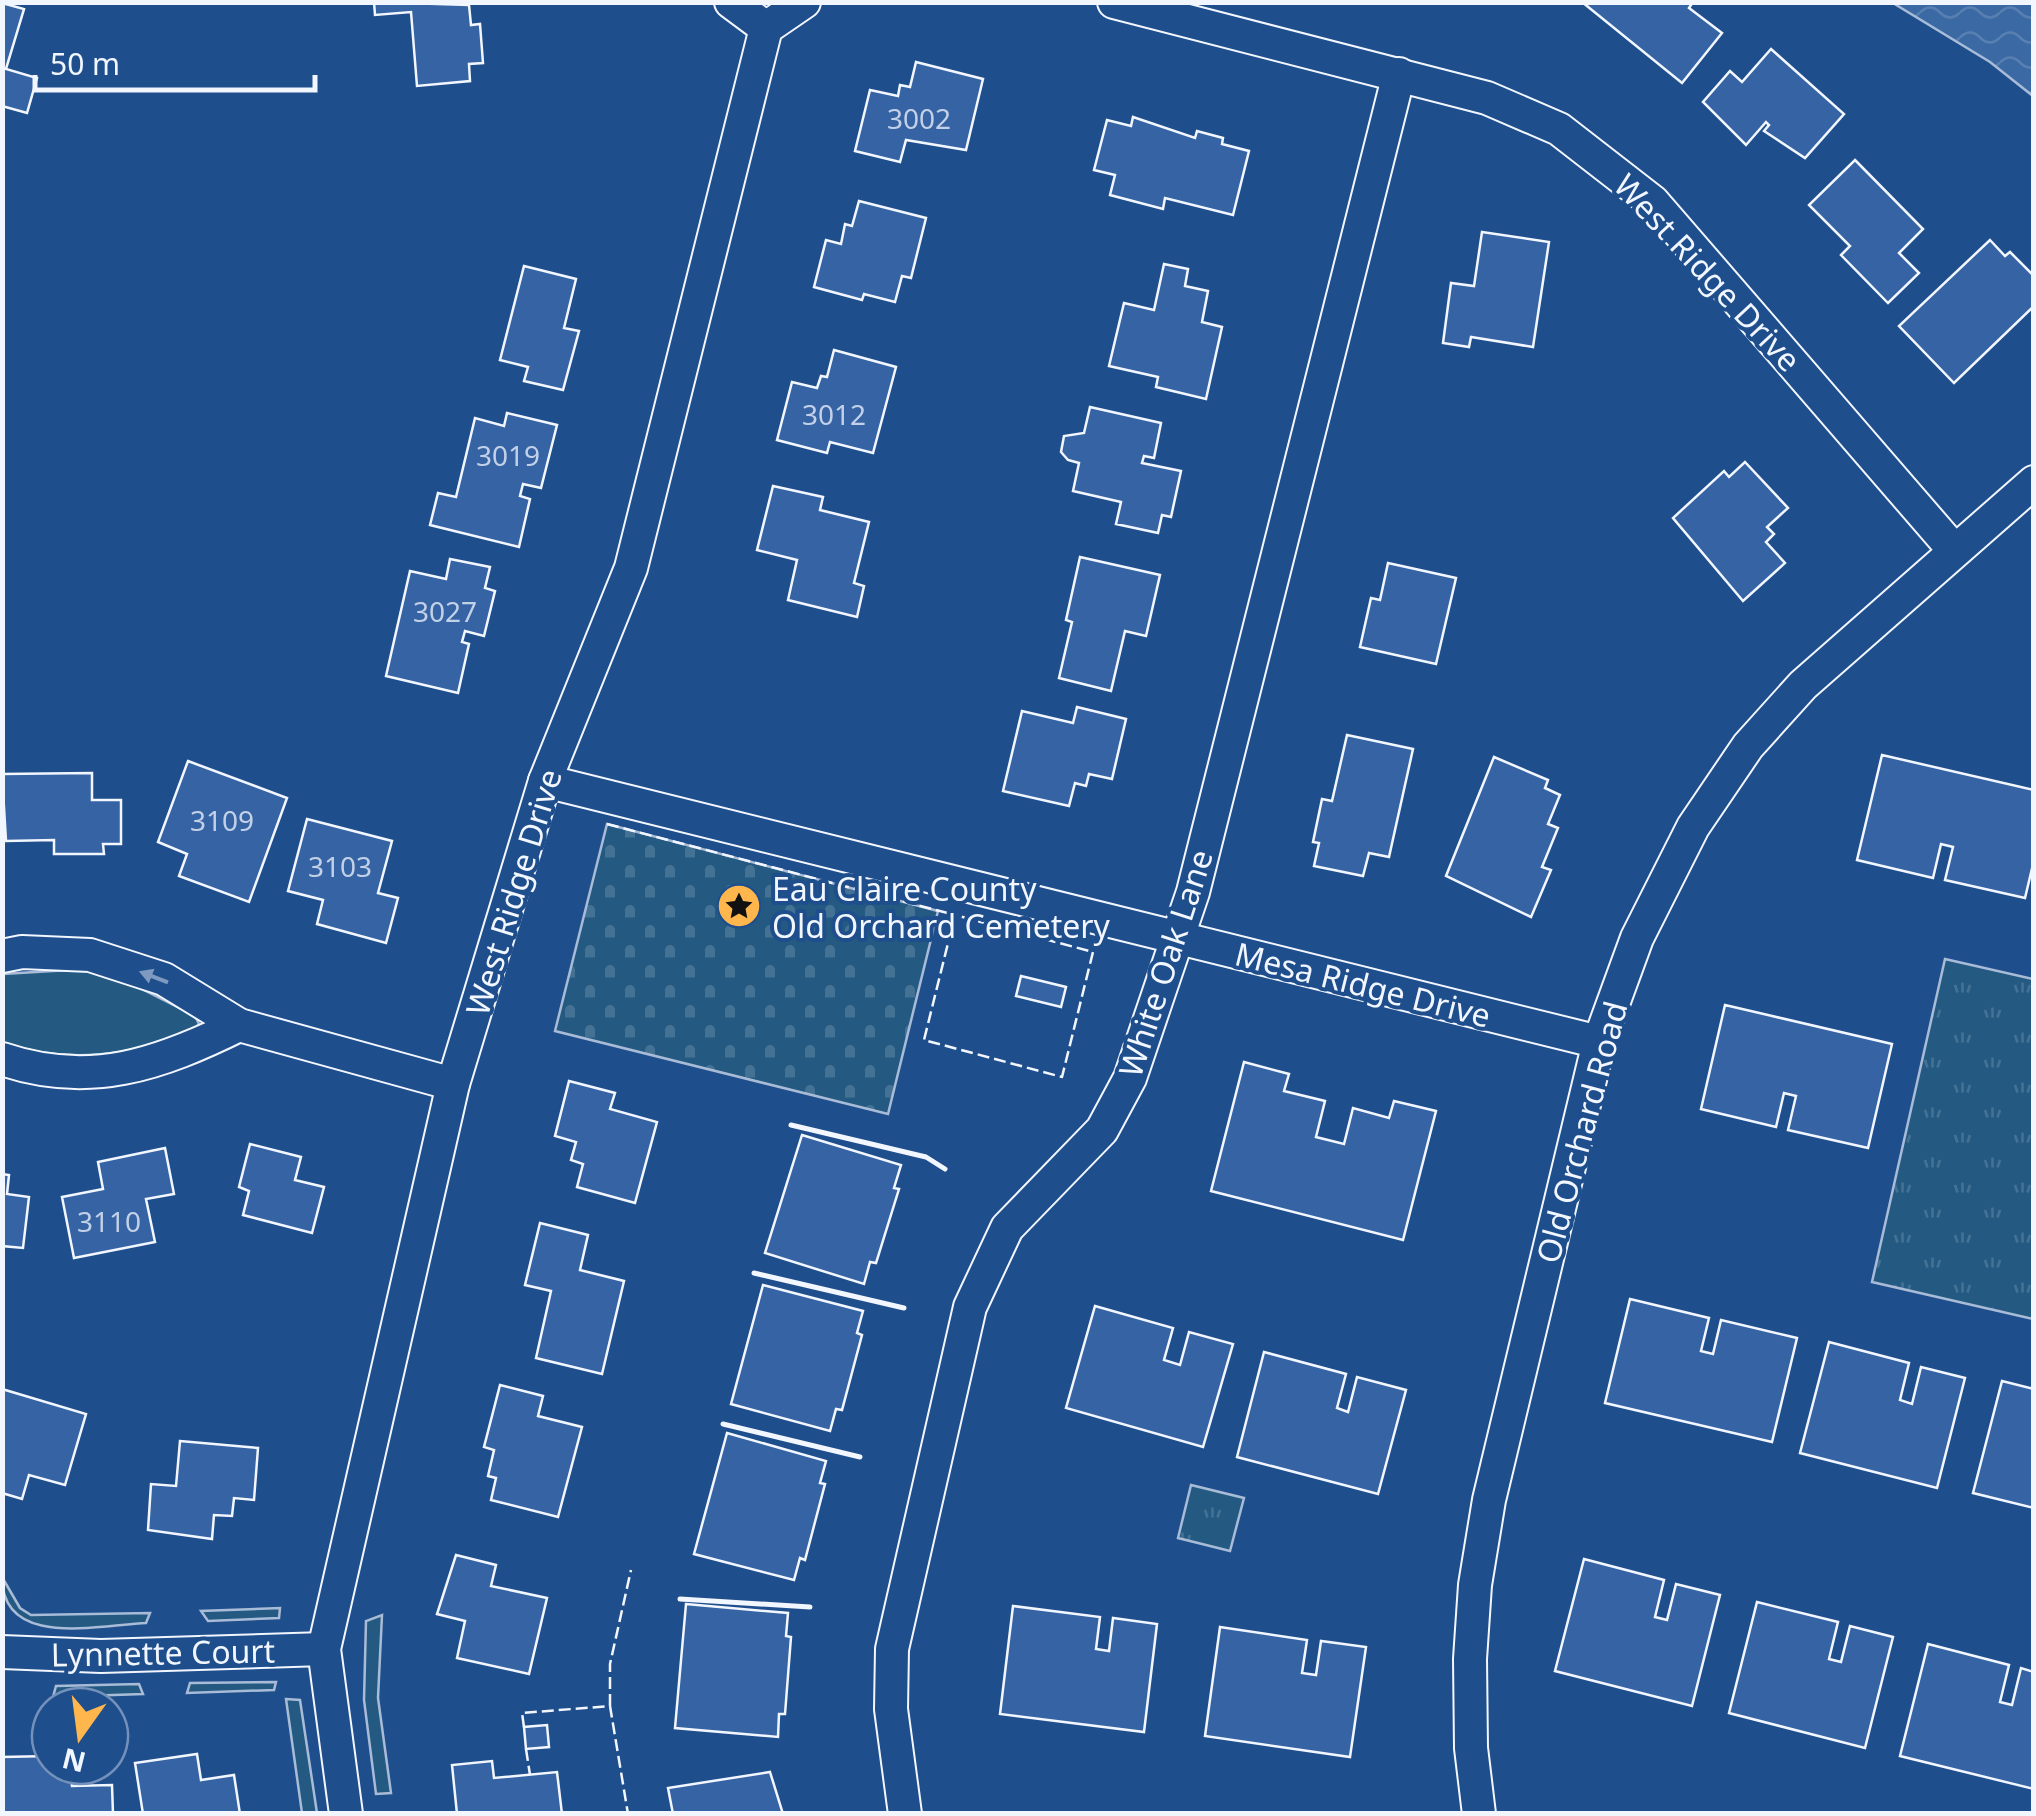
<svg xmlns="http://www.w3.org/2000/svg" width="2036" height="1816" viewBox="0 0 2036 1816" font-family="'Noto Sans',sans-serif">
  <defs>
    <pattern id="cemetery-stones" width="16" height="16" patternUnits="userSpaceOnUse" patternTransform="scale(2.5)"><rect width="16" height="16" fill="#245a82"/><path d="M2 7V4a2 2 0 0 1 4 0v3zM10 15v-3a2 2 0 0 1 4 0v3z" fill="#447295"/></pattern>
    <pattern id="park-tufts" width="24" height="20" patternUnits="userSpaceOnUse" patternTransform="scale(2.5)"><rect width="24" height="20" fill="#245a82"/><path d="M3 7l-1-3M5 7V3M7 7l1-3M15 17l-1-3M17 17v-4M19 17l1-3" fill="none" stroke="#447295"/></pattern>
    <pattern id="water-waves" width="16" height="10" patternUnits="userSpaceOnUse" patternTransform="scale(2.5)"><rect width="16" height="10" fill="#3b69a3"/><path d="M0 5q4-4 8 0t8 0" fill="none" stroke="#587fb1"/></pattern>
  </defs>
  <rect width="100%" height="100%" fill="#1f4e8c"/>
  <g fill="#245a82" stroke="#a8bbd7" stroke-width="2.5">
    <path d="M86,969l32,8 77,39 4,8 -7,9c-65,22 -122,32 -189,10v-69z"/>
    <path d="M2,1577l18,31 11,7 119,-2 -4,10c-48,2 -144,26 -144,-46z"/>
    <polygon points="280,1608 279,1618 208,1621 201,1611"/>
    <polygon points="382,1615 378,1698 391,1793 376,1794 364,1700 366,1621"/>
    <polygon points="276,1682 274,1690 187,1693 190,1683"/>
    <polygon points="139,1684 143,1694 53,1697 56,1686"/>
    <polygon points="286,1699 300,1700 317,1813 302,1813"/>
  </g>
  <polygon fill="url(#cemetery-stones)" stroke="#a8bbd7" stroke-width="2.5" points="607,824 938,911 888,1114 555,1031"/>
  <g fill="url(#park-tufts)" stroke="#a8bbd7" stroke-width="2.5">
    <polygon points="1945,959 2033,979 2033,1319 1872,1282"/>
    <polygon points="1191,1485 1244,1498 1230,1551 1178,1538"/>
  </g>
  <polygon fill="url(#water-waves)" stroke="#a8bbd7" stroke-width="2.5" points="1893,3 2033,3 2033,96 1990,62"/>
  <g fill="#3563a3" stroke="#f2f6ff" stroke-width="2.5">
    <polygon points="374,2 469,5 471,25 480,24 483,63 469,64 470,81 417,86 411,12 375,15"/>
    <polygon points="1582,2 1693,2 1689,8 1722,33 1682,83"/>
    <polygon points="2,3 24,9 6,69 37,78 27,113 2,106"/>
    <polygon points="1771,49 1844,114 1805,158 1764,131 1769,125 1766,122 1746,145 1703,102 1730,71 1742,82"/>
    <polygon points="916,62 983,79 966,150 906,140 900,162 855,151 870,90 898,96 900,85 910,87"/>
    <polygon points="1133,117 1195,138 1197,131 1223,138 1222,144 1249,151 1233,215 1165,198 1163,209 1110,195 1115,175 1094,170 1107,120 1131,126"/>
    <polygon points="1855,160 1923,229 1899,253 1919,273 1888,303 1841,255 1850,246 1809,205"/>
    <polygon points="859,201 926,218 911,278 902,276 895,302 864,294 862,300 814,287 826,240 841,244 845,224 852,226"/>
    <polygon points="1482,232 1549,242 1533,347 1471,337 1469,347 1443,343 1451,283 1474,286"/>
    <polygon points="1990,240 2005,256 2010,252 2034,276 2034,306 1954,383 1899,326"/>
    <polygon points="1164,264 1188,269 1185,286 1208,291 1202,322 1222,327 1206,399 1156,387 1158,377 1109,366 1124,303 1154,310"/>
    <polygon points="524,266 576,279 564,328 579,331 563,390 524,381 528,367 500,360"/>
    <polygon points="834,350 896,367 873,453 830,442 827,453 777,440 792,382 817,388 821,376 827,377"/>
    <polygon points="1090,407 1161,423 1154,458 1144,456 1142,463 1181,471 1171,517 1162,515 1158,533 1116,524 1121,502 1073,491 1079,463 1068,460 1061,452 1064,436 1084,433"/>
    <polygon points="507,413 557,425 541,488 523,484 520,496 530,499 519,547 430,525 438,493 456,497 475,418 504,426"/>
    <polygon points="1745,462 1788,508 1767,527 1774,534 1766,542 1785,563 1743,601 1673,518 1724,471 1729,477"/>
    <polygon points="773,486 823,497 820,510 869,522 854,583 864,586 857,617 788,600 797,560 757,550"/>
    <polygon points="1080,557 1160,575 1146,636 1125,631 1111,691 1059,678 1072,622 1066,620"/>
    <polygon points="450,559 490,567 485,588 495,591 484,636 465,631 462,642 469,644 458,693 386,676 410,571 446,579"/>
    <polygon points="1388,563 1456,578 1436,664 1360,647 1371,598 1380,600"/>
    <polygon points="1077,707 1126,719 1112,779 1089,774 1086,786 1075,783 1069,806 1003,791 1022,711 1073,723"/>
    <polygon points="1347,735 1413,749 1389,857 1369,853 1363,876 1314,866 1319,843 1313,842 1322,799 1332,801"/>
    <polygon points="1882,755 2034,790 2034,860 2025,898 1945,880 1953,847 1941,844 1933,878 1857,860"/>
    <polygon points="1494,757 1548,780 1545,788 1560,795 1548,824 1558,828 1542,867 1551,870 1531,917 1446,876"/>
    <polygon points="188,761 287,798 249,902 179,876 187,854 158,842"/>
    <polygon points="92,773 92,800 121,800 121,844 103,844 104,854 54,854 54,840 6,841 2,774"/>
    <polygon points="307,819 392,841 378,893 398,898 386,943 317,924 323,900 288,891"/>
    <polygon points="1021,976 1066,987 1061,1007 1016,996"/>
    <polygon points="1725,1005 1892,1044 1868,1148 1788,1130 1796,1096 1784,1093 1776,1127 1701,1109"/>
    <polygon points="1244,1062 1289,1074 1284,1091 1325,1101 1316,1137 1344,1144 1353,1108 1389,1118 1394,1101 1436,1111 1403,1240 1211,1191"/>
    <polygon points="569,1081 615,1093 610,1109 657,1122 635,1203 577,1187 583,1164 571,1160 576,1142 555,1136"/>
    <polygon points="802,1135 901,1165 894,1188 899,1189 876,1263 870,1262 864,1284 765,1253"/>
    <polygon points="250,1144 301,1157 295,1180 324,1187 312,1233 243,1215 249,1191 239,1187"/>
    <polygon points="165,1148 174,1194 146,1199 155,1242 74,1258 62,1197 103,1189 98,1162"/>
    <polygon points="2,1174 9,1175 7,1194 29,1197 23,1248 2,1246"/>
    <polygon points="540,1223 588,1235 580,1270 624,1281 602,1374 536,1358 551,1291 525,1285"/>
    <polygon points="763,1285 863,1311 857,1333 862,1335 842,1410 836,1409 830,1431 731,1404"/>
    <polygon points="1630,1299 1709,1318 1701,1351 1713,1354 1721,1320 1797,1338 1772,1442 1605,1403"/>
    <polygon points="1095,1306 1173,1328 1164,1360 1180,1365 1189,1332 1233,1344 1203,1447 1066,1408"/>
    <polygon points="1829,1342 1909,1363 1900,1400 1912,1404 1921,1367 1965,1378 1937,1488 1800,1453"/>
    <polygon points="1264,1352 1346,1374 1337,1408 1348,1412 1357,1377 1406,1390 1378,1494 1237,1457"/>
    <polygon points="2002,1381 2034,1389 2034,1508 1973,1493"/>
    <polygon points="500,1385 543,1396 538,1416 582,1427 558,1517 491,1500 496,1478 488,1476 494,1450 484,1447"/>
    <polygon points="2,1389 86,1414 65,1485 29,1475 22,1499 2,1493"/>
    <polygon points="727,1433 826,1461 820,1483 825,1484 805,1560 800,1558 794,1580 694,1554"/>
    <polygon points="180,1441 258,1448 254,1500 234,1498 232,1516 214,1515 212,1539 148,1530 151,1484 176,1486"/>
    <polygon points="456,1555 496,1565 491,1586 547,1598 529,1674 457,1658 465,1621 437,1614"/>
    <polygon points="1584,1559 1664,1580 1655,1617 1667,1620 1676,1584 1720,1595 1692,1706 1555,1671"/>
    <polygon points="1757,1602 1838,1622 1829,1659 1841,1662 1850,1626 1893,1637 1865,1748 1729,1713"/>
    <polygon points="686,1604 788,1613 786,1636 791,1637 785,1714 779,1714 778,1737 675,1728"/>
    <polygon points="1013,1606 1100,1617 1096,1649 1109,1651 1113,1618 1157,1624 1144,1732 1000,1714"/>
    <polygon points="1220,1627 1307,1640 1302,1673 1316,1675 1321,1641 1366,1647 1350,1757 1205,1736"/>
    <polygon points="1928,1644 2009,1665 2000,1702 2012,1705 2021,1668 2034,1672 2034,1789 1900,1756"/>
    <polygon points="547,1725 549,1747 526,1749 524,1727"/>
    <polygon points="197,1754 201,1780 234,1775 240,1814 143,1814 135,1763"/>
    <polygon points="50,1756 50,1766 57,1766 58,1778 71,1778 72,1786 112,1785 113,1814 2,1813 2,1757"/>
    <polygon points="492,1761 494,1778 557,1772 562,1814 457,1814 452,1765"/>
    <polygon points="770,1772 783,1814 673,1814 668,1788"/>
  </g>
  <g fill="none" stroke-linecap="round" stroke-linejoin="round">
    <g stroke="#f2f6ff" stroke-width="36">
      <g id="street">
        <polyline points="731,2 766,28"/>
        <polyline points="1114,2 1487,98 1559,129 1653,202 1954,550"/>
        <polyline points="545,781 1599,1042"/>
        <polyline points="2,956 22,952 90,955 164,979 239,1025 453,1084"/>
        <path d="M2,1059c88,30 158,5 237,-34"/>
        <polyline points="2,1652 101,1656 324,1649"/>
        <polyline points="346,1814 324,1649 453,1084 545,781 631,568 766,28 804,2"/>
        <polyline points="905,1814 891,1709 892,1649 970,1307 1007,1228 1102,1130 1130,1078 1193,892 1399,74"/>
        <polyline points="1479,1814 1471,1748 1470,1659 1475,1585 1489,1500 1599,1042 1637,938 1693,827 1748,746 1803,685 2034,482"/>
      </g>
    </g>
    <use href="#street" stroke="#1f4e8c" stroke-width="32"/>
    <g stroke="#f2f6ff" stroke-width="2.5" stroke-dasharray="12 5" stroke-linecap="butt">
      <polyline points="607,824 955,915 924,1040 1062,1077 1093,952 955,915"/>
      <polyline points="610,1706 610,1664 631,1570"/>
      <polyline points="524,1727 522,1713 610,1706 628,1814"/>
      <polyline points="526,1749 530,1775"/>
    </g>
    <g stroke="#f2f6ff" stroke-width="5">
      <polyline points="791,1125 926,1157 945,1169"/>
      <polyline points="754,1273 904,1308"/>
      <polyline points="723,1424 860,1457"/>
      <polyline points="680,1599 810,1607"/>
    </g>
  </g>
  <defs><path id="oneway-solid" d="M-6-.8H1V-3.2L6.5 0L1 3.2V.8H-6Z" transform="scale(2.5)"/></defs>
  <use fill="#7e9ac0" href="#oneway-solid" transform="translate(154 977) rotate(-159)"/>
  <defs>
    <g id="sight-disc" transform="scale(2.25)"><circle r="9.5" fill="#ffb74d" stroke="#1f4e8c"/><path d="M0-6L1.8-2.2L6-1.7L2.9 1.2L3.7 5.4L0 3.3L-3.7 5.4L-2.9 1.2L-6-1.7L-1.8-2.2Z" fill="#111"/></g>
  </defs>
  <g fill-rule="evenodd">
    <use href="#sight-disc" x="739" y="906"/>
  </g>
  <g text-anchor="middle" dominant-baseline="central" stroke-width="8" stroke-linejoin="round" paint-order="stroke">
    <g font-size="28" fill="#c3d1e8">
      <text x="919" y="118">3002</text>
      <text x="834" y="414">3012</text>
      <text x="508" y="455">3019</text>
      <text x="445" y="611">3027</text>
      <text x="222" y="820">3109</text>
      <text x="340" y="866">3103</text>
      <text x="109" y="1221">3110</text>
    </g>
    <g font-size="32" fill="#f2f6ff" stroke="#1f4e8c">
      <text transform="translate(1708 272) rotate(47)">West Ridge Drive</text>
      <text transform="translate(513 892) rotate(-73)">West Ridge Drive</text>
      <text transform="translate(1165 963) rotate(-72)">White Oak Lane</text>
      <text transform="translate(1363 984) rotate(14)">Mesa Ridge Drive</text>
      <text transform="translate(1581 1132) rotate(-75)">Old Orchard Road</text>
      <text transform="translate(163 1652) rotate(-1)">Lynnette Court</text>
    </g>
    <g font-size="32" fill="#f2f6ff" stroke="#1f4e8c" text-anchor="start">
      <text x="772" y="888">Eau Claire County<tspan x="772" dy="37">Old Orchard Cemetery</tspan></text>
    </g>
  </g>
  <rect width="2036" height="1816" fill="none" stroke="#f2f6ff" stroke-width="10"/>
  <g transform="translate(80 1736) rotate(194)"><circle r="48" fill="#1f4e8c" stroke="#7391ba" stroke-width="2.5"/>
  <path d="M0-8L18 38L0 25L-18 38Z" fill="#ffb74d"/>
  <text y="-15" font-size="28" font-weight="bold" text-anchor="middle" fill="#f2f6ff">N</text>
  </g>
  <path d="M35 75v15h280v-15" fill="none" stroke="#f2f6ff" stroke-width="5"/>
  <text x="50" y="75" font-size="30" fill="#f2f6ff" stroke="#1f4e8c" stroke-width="8" paint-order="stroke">50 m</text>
</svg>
